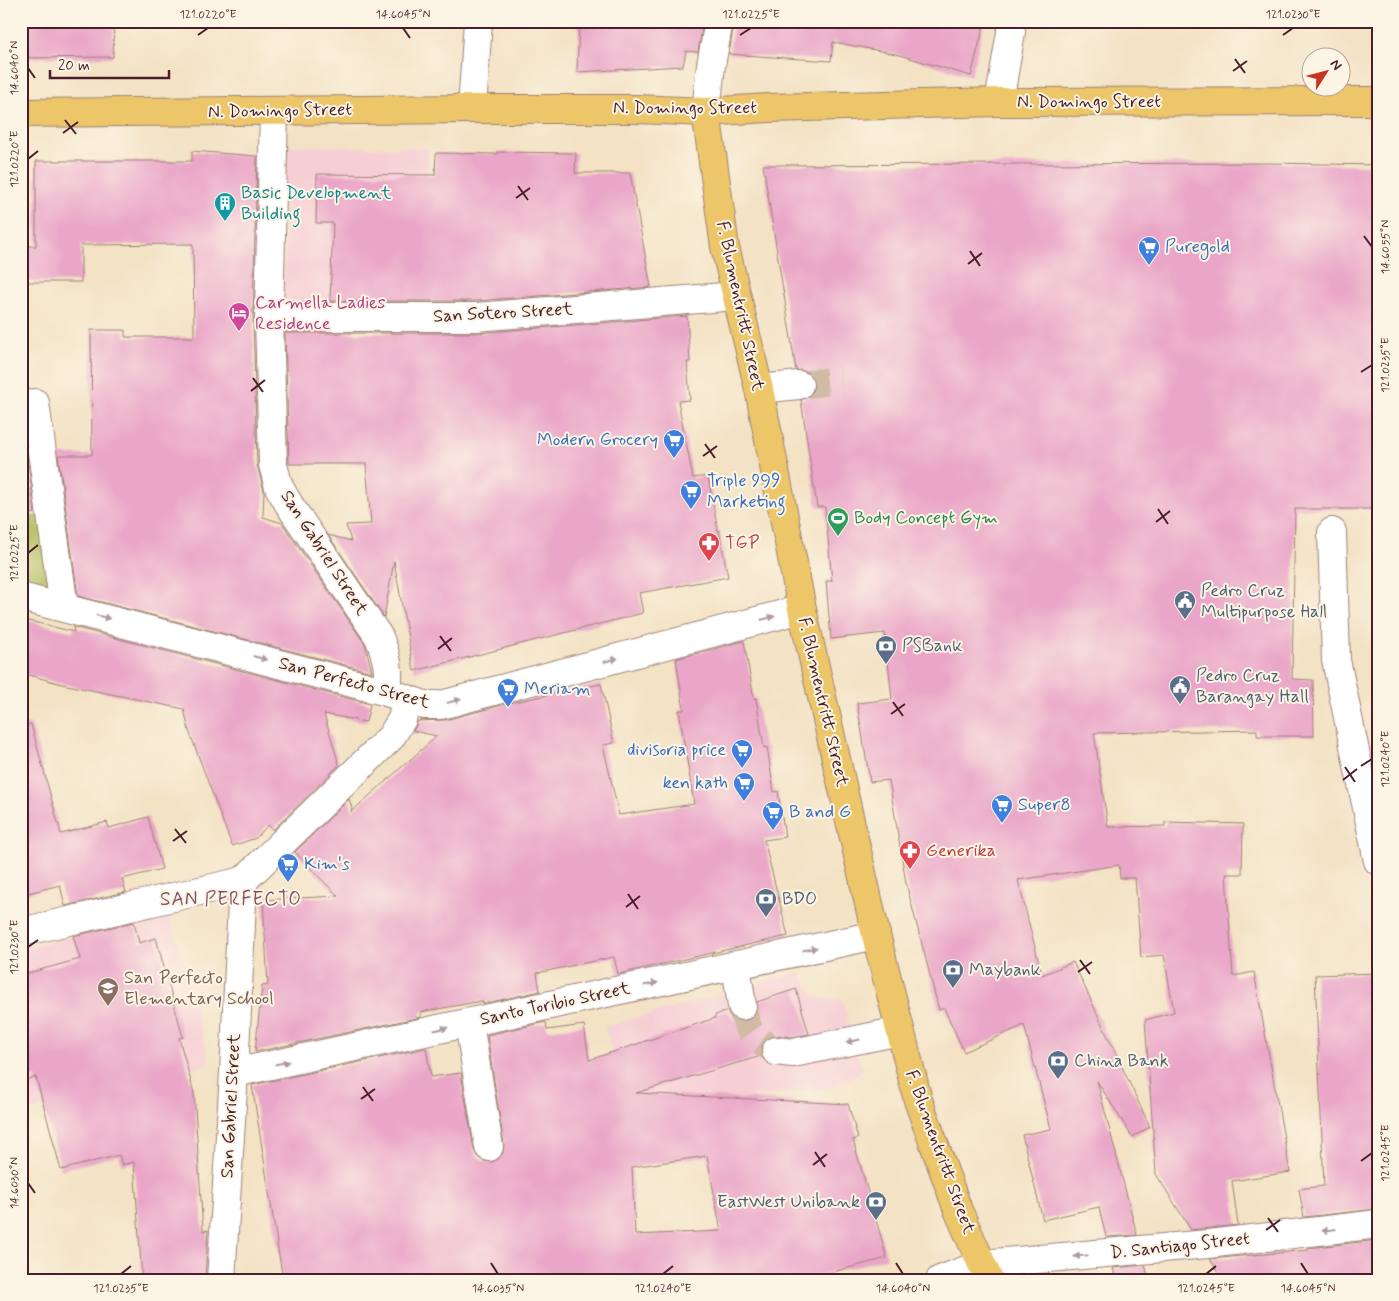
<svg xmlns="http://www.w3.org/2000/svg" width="1399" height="1301" viewBox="0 0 1399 1301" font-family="Mynerve,sans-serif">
  <rect width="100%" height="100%" fill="#fcf5e5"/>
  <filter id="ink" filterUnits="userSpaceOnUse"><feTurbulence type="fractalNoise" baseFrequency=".02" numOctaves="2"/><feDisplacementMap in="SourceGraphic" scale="10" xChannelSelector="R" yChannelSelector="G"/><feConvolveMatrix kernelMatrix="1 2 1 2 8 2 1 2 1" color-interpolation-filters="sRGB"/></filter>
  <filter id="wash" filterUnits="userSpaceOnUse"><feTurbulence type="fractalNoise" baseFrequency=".0096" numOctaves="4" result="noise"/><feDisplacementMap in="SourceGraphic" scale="20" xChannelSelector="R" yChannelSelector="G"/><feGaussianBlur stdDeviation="1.12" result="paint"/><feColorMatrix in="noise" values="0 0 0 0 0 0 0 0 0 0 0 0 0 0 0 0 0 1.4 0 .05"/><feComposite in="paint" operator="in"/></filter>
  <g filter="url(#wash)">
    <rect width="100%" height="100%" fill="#f3e2c4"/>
    <g fill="#f6cfd5">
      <polygon points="285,146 428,148 427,302 284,300"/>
      <polygon points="169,911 210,1064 21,1113 21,950"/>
      <polygon points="800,972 815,997 842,1000 863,1070 835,1087 629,1111 605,1027"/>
    </g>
    <polygon fill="#b3c062" stroke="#7e7046" points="40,516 50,586 21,580 21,519"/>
    <g id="blocks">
      <g fill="#eaa6c8" fill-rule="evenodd">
        <polygon points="21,21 114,21 113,57 21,58"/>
        <polygon points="579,21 703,21 698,52 686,51 683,66 577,72"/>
        <polygon points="734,21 985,21 971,76 896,54 833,42 831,61 729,54"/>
        <polygon points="192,151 257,156 253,317 257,465 264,491 263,517 282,523 365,644 372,672 78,596 58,455 92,455 91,330 125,330 125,337 194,337 193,244 81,245 81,282 21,282 21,246 36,246 36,161 192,161"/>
        <polygon points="497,152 576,153 575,173 630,173 651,287 475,301 330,301 333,223 316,223 317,174 435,175 436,153 497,154"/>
        <polygon points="1269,163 1378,165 1378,509 1295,509 1292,679 1313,680 1314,736 1257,736 1257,730 1094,733 1108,827 1165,826 1165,822 1243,824 1242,874 1226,874 1233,976 1254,972 1290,1172 1232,1181 1238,1225 1191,1230 1156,1174 1145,1020 1174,1012 1164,955 1141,957 1135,878 1120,878 1119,865 1018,880 1042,975 1073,962 1150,1127 1132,1137 1097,1081 1137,1235 1106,1237 1099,1207 1043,1220 1022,1135 1051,1129 1024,1025 964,1052 944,1008 939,1010 906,883 889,780 870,782 857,703 892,699 885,633 831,639 826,581 832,581 825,507 817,507 801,400 808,397 813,392 814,383 811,376 806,371 796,370 763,165"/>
        <polygon points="687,316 690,362 687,362 690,400 678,401 693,478 708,476 718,531 719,530 728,577 639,593 643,613 414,671 394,561 384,617 328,535 351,541 346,525 371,524 366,464 289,464 285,333 477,333"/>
        <polygon points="21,455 27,455 35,513 21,516"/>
        <polygon points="21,619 74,632 73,627 370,704 366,722 324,714 339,765 273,830 268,825 256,838 232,846 189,731 184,709 62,684 21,673"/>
        <polygon points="744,641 754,699 756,698 764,748 767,747 774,792 778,791 785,837 764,840 788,936 618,974 614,957 537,973 540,991 483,1004 482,1001 421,1012 421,1017 255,1052 262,986 268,985 263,900 338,896 295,852 349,799 352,808 351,812 437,736 413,731 418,721 445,720 514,702 601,684 614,743 603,745 619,815 694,804 679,710 684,710 676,659"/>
        <polygon points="31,724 61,834 107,822 109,828 148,817 162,869 122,879 126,892 65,906 60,885 21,895 21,725"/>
        <polygon points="134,922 139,943 156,938 183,1037 179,1038 194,1093 203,1231 208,1230 205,1280 142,1280 134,1162 122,1165 119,1155 61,1170 36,1077 21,1081 21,975 80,959 73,936"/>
        <polygon points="1378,973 1378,1209 1304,1217 1299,1189 1324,1186 1315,975"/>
        <path d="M796,989l13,45 -17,3 -14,-2 -8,2 -7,5 -2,7v7l-125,37 212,11 10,34 -5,2 34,118 -85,22h-519l-31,-195 174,-37 5,29 30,-4 13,77 3,6 6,5 9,1 6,-3 5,-6 1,-8 -17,-110 59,-13 1,8 37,-5 5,35 126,-42v-3l13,-4 2,5 6,4 9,1 6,-2 5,-7 1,-10zM707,1156l14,75 -86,4 -3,-68z"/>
        <polygon points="1378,1240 1378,1280 1223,1280 1210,1259 1309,1250 1308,1248"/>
        <polygon points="1145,1265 1149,1280 1116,1280 1113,1268"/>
      </g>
    </g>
  </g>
  <g filter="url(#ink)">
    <use href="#blocks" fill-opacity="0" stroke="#9e8078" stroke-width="1"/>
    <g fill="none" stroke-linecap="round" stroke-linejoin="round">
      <g stroke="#d1bba5" stroke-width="28" stroke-dasharray="28 14" stroke-linecap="butt">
        <polyline points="799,385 841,380"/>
        <path d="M742,1006c6,29 10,31 34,45"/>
      </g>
      <g stroke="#9e8078" stroke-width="30">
        <g id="minor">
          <polyline points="999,102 1011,32"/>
          <polyline points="472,109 478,21"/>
          <path d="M274,111l-5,206 4,148 6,22 11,19 89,131c8,20 11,33 8,55"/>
          <polyline points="706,112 711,65 719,21"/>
          <polyline points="269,317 476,317 736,296"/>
          <polyline points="759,389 799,385"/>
          <polyline points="35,403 64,607"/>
          <polyline points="1332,532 1336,660 1378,861"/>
          <polyline points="21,597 387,692 424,705 441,705 802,609"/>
          <polyline points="21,932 243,881"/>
          <polyline points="736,965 742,1006"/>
          <polyline points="469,1023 489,1147"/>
          <polyline points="776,1051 793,1053 900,1031"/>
          <polyline points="234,1073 876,935"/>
          <polyline points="221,1280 234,1073 243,881 391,737 402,719 407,699"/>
          <polyline points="940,1280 982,1264 1208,1244 1378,1224"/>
        </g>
      </g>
      <g stroke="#9e8078" stroke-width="30">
        <g id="major">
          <polyline points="706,112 725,247 759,389 802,609 876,935 918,1100 958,1210 989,1280"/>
          <polyline points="21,113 472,109 636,109 706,112 768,108 999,102 1378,101"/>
        </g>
      </g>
      <use href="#minor" stroke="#fff" stroke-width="28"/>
      <use href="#major" stroke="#ecc669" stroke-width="28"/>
    </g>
    <defs><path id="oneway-solid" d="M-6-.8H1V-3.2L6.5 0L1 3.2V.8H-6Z" transform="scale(1.25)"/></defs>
    <g fill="#ae9aa0">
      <use href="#oneway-solid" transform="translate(103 617) rotate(15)"/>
      <use href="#oneway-solid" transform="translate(768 618) rotate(-15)"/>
      <use href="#oneway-solid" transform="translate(260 658) rotate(15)"/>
      <use href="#oneway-solid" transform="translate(611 660) rotate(-15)"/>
      <use href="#oneway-solid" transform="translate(454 701) rotate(-15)"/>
      <use href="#oneway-solid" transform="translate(810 949) rotate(-12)"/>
      <use href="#oneway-solid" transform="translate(651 984) rotate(-12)"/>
      <use href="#oneway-solid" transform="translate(441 1029) rotate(-12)"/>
      <use href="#oneway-solid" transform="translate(853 1041) rotate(169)"/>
      <use href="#oneway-solid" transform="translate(282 1063) rotate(-12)"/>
      <use href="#oneway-solid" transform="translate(1329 1230) rotate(173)"/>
      <use href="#oneway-solid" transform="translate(1081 1256) rotate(175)"/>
    </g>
  </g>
  <path fill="none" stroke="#4a1f2b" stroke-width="2" d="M403,28l7,10M198,35l10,-7M740,35l11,-7M1283,35l10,-7M1235,59l10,14M28,68l7,10M1233,71l14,-10M65,120l11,14M63,133l15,-11M28,159l10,-8M518,186l10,14M516,198l14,-10M1364,236l8,11M970,251l10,15M968,264l14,-11M1361,372l11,-7M253,378l10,14M251,391l14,-11M705,444l10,14M703,456l14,-10M1158,509l10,15M1156,522l14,-11M28,553l10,-8M440,636l11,15M438,649l14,-11M893,702l10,14M891,714l14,-10M1361,766l11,-7M1345,767l10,15M1343,780l14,-11M175,829l11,14M173,841l14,-10M628,894l10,15M626,907l14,-11M28,947l10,-7M1080,960l10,14M1078,972l14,-10M363,1087l10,14M361,1099l14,-10M815,1152l10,15M1361,1161l11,-8M813,1165l14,-11M28,1183l7,10M1268,1218l10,14M1266,1230l14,-10M491,1263l7,11M896,1263l7,11M1301,1263l7,11M121,1274l10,-8M663,1274l10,-8M1206,1274l10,-8"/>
  <defs>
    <g id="building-pin" transform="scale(1.125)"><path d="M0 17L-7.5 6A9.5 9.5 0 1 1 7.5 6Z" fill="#0f9aa8" stroke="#fcf5e5"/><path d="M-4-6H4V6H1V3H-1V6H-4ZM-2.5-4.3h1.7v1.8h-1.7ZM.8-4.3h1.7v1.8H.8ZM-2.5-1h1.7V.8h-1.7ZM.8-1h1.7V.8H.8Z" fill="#fff"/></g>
    <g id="supermarket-pin" transform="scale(1.125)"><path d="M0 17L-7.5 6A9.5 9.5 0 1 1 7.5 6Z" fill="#3f7fe0" stroke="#fcf5e5"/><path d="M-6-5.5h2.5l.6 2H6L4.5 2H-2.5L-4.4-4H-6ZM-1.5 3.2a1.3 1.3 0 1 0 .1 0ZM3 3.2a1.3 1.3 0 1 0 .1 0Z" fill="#fff"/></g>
    <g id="hotel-pin" transform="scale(1.125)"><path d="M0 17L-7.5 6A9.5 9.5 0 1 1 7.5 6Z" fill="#d1479c" stroke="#fcf5e5"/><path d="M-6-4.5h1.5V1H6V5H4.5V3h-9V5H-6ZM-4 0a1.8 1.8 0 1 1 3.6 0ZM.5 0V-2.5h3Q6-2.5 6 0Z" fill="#fff"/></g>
    <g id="stadium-pin" transform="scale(1.125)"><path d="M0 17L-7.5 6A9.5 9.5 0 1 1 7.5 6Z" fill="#2e9e5b" stroke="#fcf5e5"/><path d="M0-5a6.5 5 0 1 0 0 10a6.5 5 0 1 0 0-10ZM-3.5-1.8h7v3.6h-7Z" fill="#fff"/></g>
    <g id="pharmacy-pin" transform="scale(1.125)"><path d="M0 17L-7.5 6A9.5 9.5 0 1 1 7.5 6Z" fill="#e0444e" stroke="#fcf5e5"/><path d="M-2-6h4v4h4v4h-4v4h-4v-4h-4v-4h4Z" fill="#fff"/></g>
    <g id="civic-pin" transform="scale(1.125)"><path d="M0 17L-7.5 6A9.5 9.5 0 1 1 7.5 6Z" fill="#5c6f8a" stroke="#fcf5e5"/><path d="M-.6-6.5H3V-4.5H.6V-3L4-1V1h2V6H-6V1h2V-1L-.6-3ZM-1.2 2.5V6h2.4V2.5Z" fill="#fff"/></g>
    <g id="bank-pin" transform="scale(1.125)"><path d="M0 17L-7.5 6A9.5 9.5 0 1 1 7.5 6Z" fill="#5c6f8a" stroke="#fcf5e5"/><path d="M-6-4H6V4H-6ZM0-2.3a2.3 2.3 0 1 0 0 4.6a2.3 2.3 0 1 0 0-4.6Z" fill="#fff"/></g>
    <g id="school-pin" transform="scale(1.125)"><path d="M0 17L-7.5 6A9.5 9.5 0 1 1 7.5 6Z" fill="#8d6e63" stroke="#fcf5e5"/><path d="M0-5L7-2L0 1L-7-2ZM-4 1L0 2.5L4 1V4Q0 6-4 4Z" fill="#fff"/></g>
  </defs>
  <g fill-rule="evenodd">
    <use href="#building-pin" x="225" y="203"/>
    <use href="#supermarket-pin" x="1149" y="247"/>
    <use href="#hotel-pin" x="239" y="313"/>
    <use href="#supermarket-pin" x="674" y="440"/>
    <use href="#supermarket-pin" x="691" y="491"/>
    <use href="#stadium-pin" x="838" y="518"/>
    <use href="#pharmacy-pin" x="709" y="543"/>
    <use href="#civic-pin" x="1185" y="601"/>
    <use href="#bank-pin" x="886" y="646"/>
    <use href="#civic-pin" x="1180" y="686"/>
    <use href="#supermarket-pin" x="508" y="689"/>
    <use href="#supermarket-pin" x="742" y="750"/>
    <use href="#supermarket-pin" x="744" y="783"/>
    <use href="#supermarket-pin" x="1002" y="805"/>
    <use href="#supermarket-pin" x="773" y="812"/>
    <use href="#pharmacy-pin" x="910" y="851"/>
    <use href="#supermarket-pin" x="288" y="864"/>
    <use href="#bank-pin" x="766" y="899"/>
    <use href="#bank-pin" x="953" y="970"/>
    <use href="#school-pin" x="108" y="988"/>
    <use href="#bank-pin" x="1058" y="1061"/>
    <use href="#bank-pin" x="876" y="1202"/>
  </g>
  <g text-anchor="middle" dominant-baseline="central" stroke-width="4" stroke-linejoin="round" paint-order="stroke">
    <g font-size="18" fill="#4a1f2b" stroke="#fcf5e5">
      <text x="1089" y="102">N. Domingo Street</text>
      <text x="685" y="108">N. Domingo Street</text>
      <text transform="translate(280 111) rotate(-1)">N. Domingo Street</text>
      <text transform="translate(740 306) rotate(78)">F. Blumentritt Street</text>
      <text transform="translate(503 313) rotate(-3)">San Sotero Street</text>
      <text transform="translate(324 553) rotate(57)">San Gabriel Street</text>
      <text transform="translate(354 683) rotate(15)">San Perfecto Street</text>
      <text transform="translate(823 702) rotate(77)">F. Blumentritt Street</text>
      <text transform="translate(555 1004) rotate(-12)">Santo Toribio Street</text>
      <text transform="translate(231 1106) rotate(-87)">San Gabriel Street</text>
      <text transform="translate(940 1152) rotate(70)">F. Blumentritt Street</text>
      <text transform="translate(1180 1246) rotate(-6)">D. Santiago Street</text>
    </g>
    <g font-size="18" fill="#0d838f" stroke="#fcf5e5" text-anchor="start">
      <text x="241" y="193">Basic Development<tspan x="241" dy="21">Building</tspan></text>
    </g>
    <g font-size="18" fill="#366cbe" stroke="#fcf5e5" text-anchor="start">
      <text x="1165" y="247">Puregold</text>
      <text x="658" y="440" text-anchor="end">Modern Grocery</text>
      <text x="707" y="481">Triple 999<tspan x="707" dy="21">Marketing</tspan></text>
      <text x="524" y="689">Meriam</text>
      <text x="726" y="750" text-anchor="end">divisoria price</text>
      <text x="728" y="783" text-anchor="end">ken kath</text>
      <text x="1018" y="805">Super8</text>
      <text x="789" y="812">B and G</text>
      <text x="304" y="864">Kim's</text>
    </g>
    <g font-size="18" fill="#b23c85" stroke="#fcf5e5" text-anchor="start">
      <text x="255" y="303">Carmella Ladies<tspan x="255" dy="21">Residence</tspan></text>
    </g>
    <g font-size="18" fill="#27864d" stroke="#fcf5e5" text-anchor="start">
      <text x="854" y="518">Body Concept Gym</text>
    </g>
    <g font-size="18" fill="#be3a42" stroke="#fcf5e5" text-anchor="start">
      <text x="725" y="543">TGP</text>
      <text x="926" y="851">Generika</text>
    </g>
    <g font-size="18" fill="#4e5e75" stroke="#fcf5e5" text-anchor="start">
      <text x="1201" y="591">Pedro Cruz<tspan x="1201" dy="21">Multipurpose Hall</tspan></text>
      <text x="902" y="646">PSBank</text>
      <text x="1196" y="676">Pedro Cruz<tspan x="1196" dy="21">Barangay Hall</tspan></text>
      <text x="782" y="899">BDO</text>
      <text x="969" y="970">Maybank</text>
      <text x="1074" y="1061">China Bank</text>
      <text x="860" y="1202" text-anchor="end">EastWest Unibank</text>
    </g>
    <g font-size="18" fill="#785e54" stroke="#fcf5e5" text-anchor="start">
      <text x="124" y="978">San Perfecto<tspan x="124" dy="21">Elementary School</tspan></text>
    </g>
    <g font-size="19" letter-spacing="1" fill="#824e62" stroke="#fcf5e5">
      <text x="231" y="899">SAN PERFECTO</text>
    </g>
  </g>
  <rect width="1399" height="1301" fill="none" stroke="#fcf5e5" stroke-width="55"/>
  <g transform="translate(1326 72) rotate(54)"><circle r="24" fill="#fcf5e5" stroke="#b59f9b"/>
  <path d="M0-4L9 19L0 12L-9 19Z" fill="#c8321e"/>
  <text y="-8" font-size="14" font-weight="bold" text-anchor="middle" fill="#4a1f2b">N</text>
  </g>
  <path d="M50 70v8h119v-8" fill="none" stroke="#4a1f2b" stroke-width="2.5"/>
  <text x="58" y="70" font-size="15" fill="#4a1f2b" stroke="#fcf5e5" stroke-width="4" paint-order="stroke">20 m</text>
  <rect x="28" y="28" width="1344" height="1246" fill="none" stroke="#4a1f2b" stroke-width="2"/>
  <g font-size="12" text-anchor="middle" fill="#4a1f2b">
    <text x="208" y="18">121.0220°E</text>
    <text x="403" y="18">14.6045°N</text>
    <text x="751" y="18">121.0225°E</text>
    <text x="1293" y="18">121.0230°E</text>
    <text transform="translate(14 68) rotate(-90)" y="4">14.6040°N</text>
    <text transform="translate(14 159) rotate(-90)" y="4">121.0220°E</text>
    <text transform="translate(1385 247) rotate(-90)" y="4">14.6055°N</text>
    <text transform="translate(1385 365) rotate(-90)" y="4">121.0235°E</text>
    <text transform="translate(14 553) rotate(-90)" y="4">121.0225°E</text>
    <text transform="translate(1385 759) rotate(-90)" y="4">121.0240°E</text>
    <text transform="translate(14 947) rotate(-90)" y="4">121.0230°E</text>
    <text transform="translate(1385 1153) rotate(-90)" y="4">121.0245°E</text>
    <text transform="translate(14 1183) rotate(-90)" y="4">14.6030°N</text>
    <text x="121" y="1292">121.0235°E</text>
    <text x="498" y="1292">14.6035°N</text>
    <text x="663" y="1292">121.0240°E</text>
    <text x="903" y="1292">14.6040°N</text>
    <text x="1206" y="1292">121.0245°E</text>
    <text x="1308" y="1292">14.6045°N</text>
  </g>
</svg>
